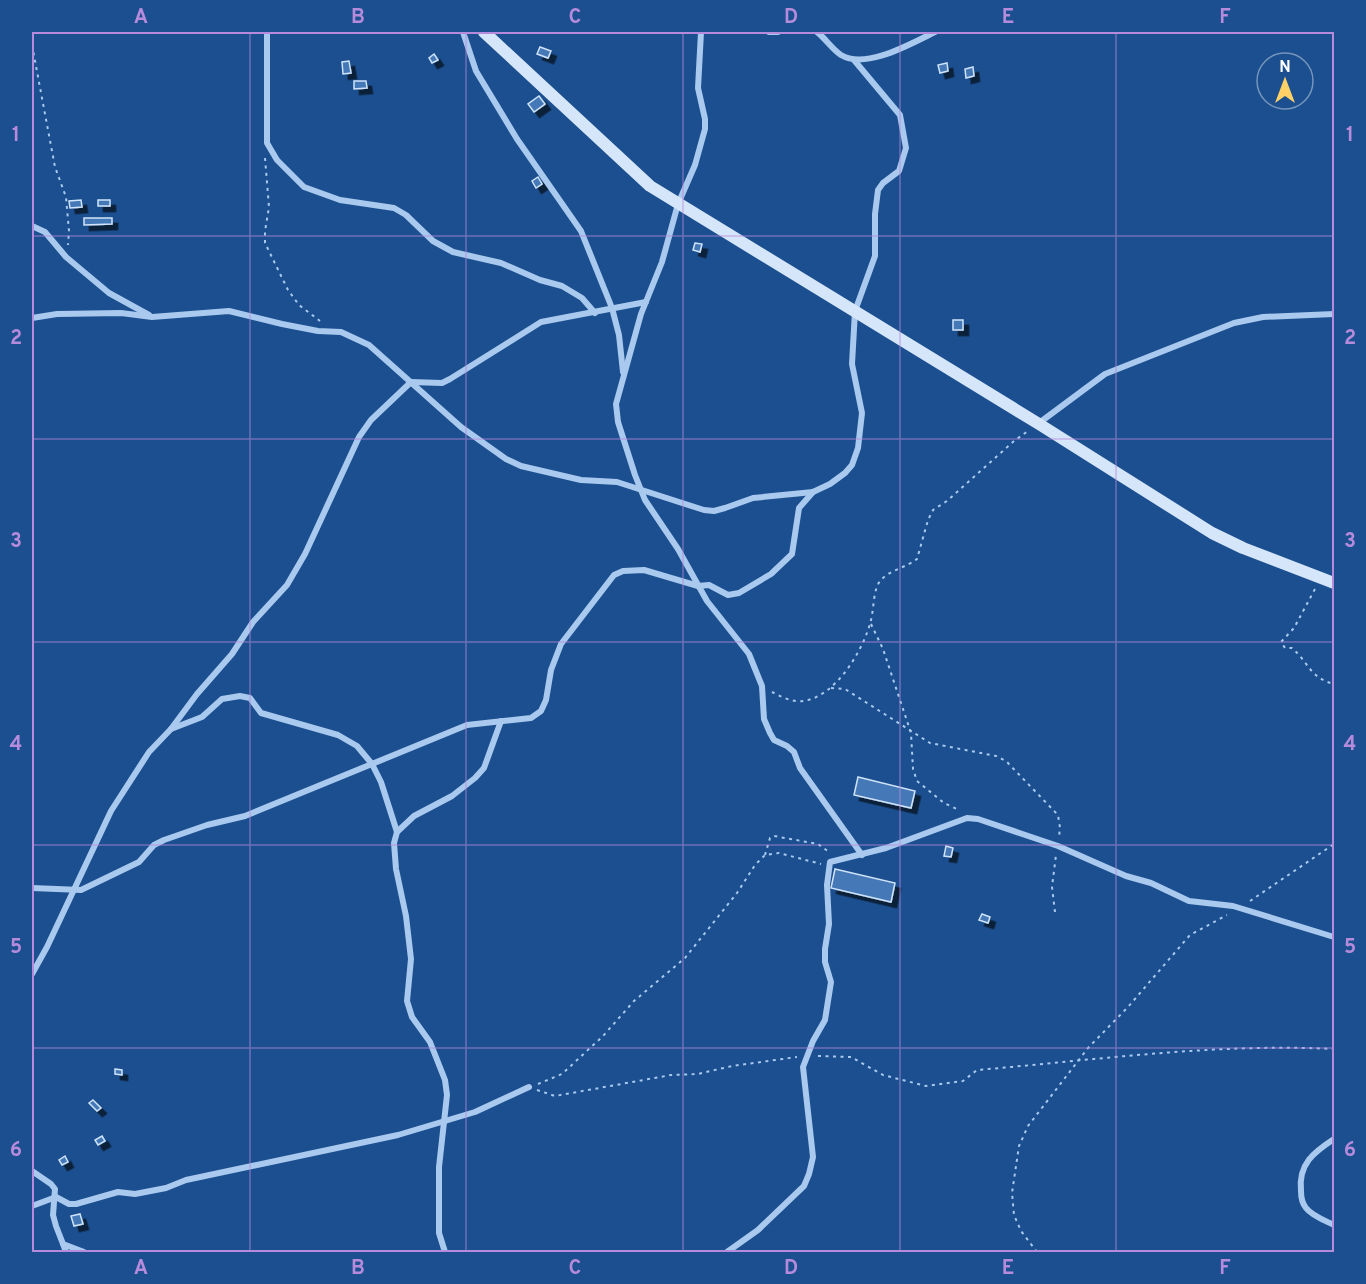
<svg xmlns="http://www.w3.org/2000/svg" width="1366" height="1284" viewBox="0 0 1366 1284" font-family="Overpass,sans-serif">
  <defs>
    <filter id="shadow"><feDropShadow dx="5.5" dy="5.5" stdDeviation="0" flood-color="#0009"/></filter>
  </defs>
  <rect width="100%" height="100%" fill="#1b4f8f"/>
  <g fill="#4478b7" stroke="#cfe3fa" stroke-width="1.5" filter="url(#shadow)">
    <polygon points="540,47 551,51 548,58 537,54"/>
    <polygon points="434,54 438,60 432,63 429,58"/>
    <polygon points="349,61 351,73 343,74 342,62"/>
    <polygon points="947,63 948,71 940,73 938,65"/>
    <polygon points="973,67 974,76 966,78 965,69"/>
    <polygon points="354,81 366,81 367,88 354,89"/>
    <polygon points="539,96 545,104 534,112 528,104"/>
    <polygon points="538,177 542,184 536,188 532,181"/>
    <polygon points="81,200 82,207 70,208 69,201"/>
    <rect x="98" y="200" width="12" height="6"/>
    <polygon points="84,218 112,218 112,224 84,225"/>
    <polygon points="695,243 702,244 700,252 693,250"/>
    <rect x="953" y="320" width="10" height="10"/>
    <polygon points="858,777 915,791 911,808 854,795"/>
    <polygon points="946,846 953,848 951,857 944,856"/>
    <polygon points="835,869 895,883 891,902 831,888"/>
    <polygon points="982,914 990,917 988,923 979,920"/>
    <polygon points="115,1069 122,1070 122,1075 115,1074"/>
    <polygon points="93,1100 101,1108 97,1111 89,1103"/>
    <polygon points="102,1136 105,1141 98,1145 95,1140"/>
    <polygon points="65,1156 68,1162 62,1165 59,1160"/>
    <polygon points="80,1214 83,1224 74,1226 71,1216"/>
  </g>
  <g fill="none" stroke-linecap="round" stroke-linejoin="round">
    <g stroke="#a9c9ee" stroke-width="2" stroke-dasharray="3 4.5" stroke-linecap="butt">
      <polyline points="32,45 55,167 66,197 69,231 68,245"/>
      <polyline points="265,158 269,207 265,231 265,243 288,290 299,305 320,321"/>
      <path d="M1315,589l-21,39 -13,14 4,6h7c17,15 18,30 42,36"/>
      <polyline points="871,624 883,649 911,733 913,769 917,781 944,803 959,810"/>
      <polyline points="831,688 845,689 930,743 996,756 1006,761 1058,815 1060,828 1059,837"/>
      <path d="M772,692c8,4 21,11 31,9 33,-4 61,-52 68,-81 3,-11 2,-32 10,-40 9,-10 26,-13 36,-21l11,-39 5,-10 14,-9 67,-60 14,-10"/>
      <polyline points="765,855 770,838 774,836 818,844 829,852"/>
      <polyline points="1250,901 1334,844"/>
      <polyline points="1055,912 1052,887 1056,855"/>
      <path d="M818,1056l33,1 32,18 43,11 37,-5 14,-11c119,-10 238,-27 357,-21"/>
      <polyline points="538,1084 562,1074 603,1036 634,1001 685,958 737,893 755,865 765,855 779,853 821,864"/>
      <polyline points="537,1090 555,1096 671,1075 698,1074 732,1066 797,1057"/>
      <polyline points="1037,1252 1021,1231 1014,1215 1012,1193 1019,1146 1028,1126 1088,1048 1128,1007 1190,935 1227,915"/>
    </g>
    <g stroke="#a9c9ee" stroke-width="6">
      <polyline points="267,32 267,143 277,160 304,187 340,200 394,208 406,215 433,241 453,252 501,263 540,280 562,286 582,298 595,313"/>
      <polyline points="463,32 476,71 517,139 581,231 612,308 619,335 623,372"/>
      <polyline points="701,32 698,88 705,119 705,129 695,165 678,204 662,262 641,314 616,404 618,422 635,475 645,500 678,549 707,601 749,654 762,686 764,719 770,733 774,740 787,746 794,752 800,768 862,855"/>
      <polyline points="769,32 778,32"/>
      <path d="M817,32c8,6 15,17 24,23 25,15 71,-12 94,-23"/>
      <polyline points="32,226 45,232 66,257 109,293 149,315"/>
      <polyline points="32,318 57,314 121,313 152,317 229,311 282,324 318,331 341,332 369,345 461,427 506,459 521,466 581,480 617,482 704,510 714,511 725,508 753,498 813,492 830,484 845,473 852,465 858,448 862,413 852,364 855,311 875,256 875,214 878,190 883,183 899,171 906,148 900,115 854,60"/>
      <polyline points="1039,423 1105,374 1234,323 1263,317 1334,314"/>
      <polyline points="171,729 197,694 232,654 253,622 287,585 305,554 359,437 371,420 411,382 442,383 450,379 541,322 646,302"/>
      <polyline points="32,888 81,890 139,862 154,845 164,840 207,825 245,816 467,725 531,718 541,711 546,700 551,670 561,644 614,575 623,571 644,570 698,586 709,585 728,595 739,593 771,574 792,554 799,508 813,492"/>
      <polyline points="32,974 47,947 111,811 149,752 171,729 202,717 222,699 240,696 250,698 261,713 338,735 357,746 372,764 381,782 397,832"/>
      <path d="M1334,1139c-20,13 -36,25 -33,52 0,6 1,12 5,17 6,8 20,13 28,17"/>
      <polyline points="32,1171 51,1184 55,1189 53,1215 56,1226 63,1244 84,1252"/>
      <polyline points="32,1206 56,1197 69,1204 76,1204 118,1192 135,1194 166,1188 186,1180 398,1135 475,1112 529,1087"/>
      <polyline points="63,1244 66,1252"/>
      <polyline points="445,1252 439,1233 439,1167 447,1095 445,1080 430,1042 412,1017 407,1001 411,959 406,916 396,869 394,843 397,832 414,816 452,796 475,778 484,768 501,721"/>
      <polyline points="727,1252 758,1230 804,1186 809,1174 813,1157 803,1067 813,1041 825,1020 831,982 825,962 825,949 829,924 827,885 830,862 886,848 967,818 978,819 1058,846 1126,876 1151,883 1189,901 1233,906 1334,937"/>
    </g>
    <polyline stroke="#d6e6fa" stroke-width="12" points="484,32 650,186 1039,424 1212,533 1243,548 1334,583"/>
  </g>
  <path fill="none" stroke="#b68bdc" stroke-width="1.5" stroke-opacity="0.55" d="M250,32v1220M466,32v1220M683,32v1220M900,32v1220M1116,32v1220M32,236h1302M32,439h1302M32,642h1302M32,845h1302M32,1048h1302"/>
  <rect width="1366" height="1284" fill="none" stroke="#1b4f8f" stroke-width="66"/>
  <g transform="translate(1285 81)"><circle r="28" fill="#1b4f8f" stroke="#7695bc" stroke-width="1.5"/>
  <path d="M0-4.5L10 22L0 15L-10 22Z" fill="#ffd166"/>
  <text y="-9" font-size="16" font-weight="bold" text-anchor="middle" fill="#ffffff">N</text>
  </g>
  <rect x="33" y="33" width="1300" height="1218" fill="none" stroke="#b68bdc" stroke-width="2"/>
  <g font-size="20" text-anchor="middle" font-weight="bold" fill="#b68bdc">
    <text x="141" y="23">A</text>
    <text x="358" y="23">B</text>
    <text x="575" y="23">C</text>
    <text x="791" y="23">D</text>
    <text x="1008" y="23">E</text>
    <text x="1225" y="23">F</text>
    <text x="16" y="141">1</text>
    <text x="1350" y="141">1</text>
    <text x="16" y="344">2</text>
    <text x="1350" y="344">2</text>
    <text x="16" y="547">3</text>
    <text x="1350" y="547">3</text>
    <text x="16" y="750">4</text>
    <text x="1350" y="750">4</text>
    <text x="16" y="953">5</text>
    <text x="1350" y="953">5</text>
    <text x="16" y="1156">6</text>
    <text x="1350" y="1156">6</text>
    <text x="141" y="1274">A</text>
    <text x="358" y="1274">B</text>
    <text x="575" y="1274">C</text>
    <text x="791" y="1274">D</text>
    <text x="1008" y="1274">E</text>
    <text x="1225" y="1274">F</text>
  </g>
</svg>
